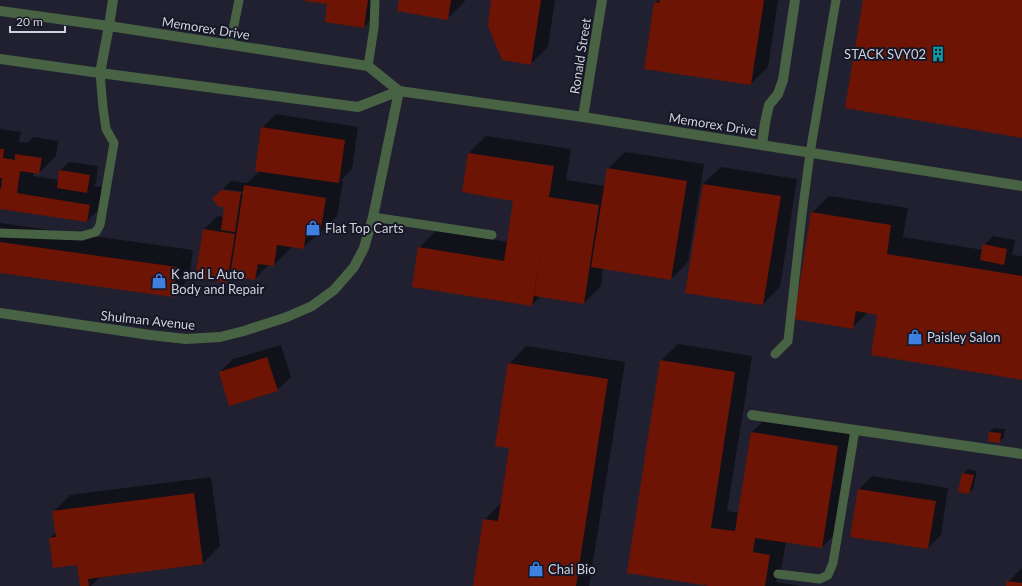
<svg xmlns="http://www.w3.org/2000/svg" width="1022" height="586" viewBox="0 0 1022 586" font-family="Lato,sans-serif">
  <rect width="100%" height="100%" fill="#202030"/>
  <g fill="#0007">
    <polygon points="306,0 379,0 377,13 364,27 328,4"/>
    <polygon points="400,0 465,0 465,1 448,18"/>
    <polygon points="492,0 555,0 548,47 531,64"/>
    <polygon points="658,0 778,0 768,67 751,84 655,3"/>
    <polygon points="276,114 358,127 352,169 340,181 343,181 337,216 320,233 319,233 303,248 291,246 291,248 274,265 269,264 255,279 233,275 227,282 204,229 218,216 223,217 225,206 221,191 246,194 246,192 223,189 231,181 247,183 260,171 262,128"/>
    <polygon points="0,129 21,132 19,142 28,143 33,137 58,141 56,156 39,173 34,172 33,176 59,180 60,171 69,162 98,166 96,183 93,186 107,188 104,204 87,221 0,208"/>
    <polygon points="486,136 571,149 566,180 605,186 608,169 625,152 704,164 688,262 671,279 603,268 601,286 584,303 541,296 532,305 419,248 436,231 508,242 515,200 469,153"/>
    <polygon points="721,167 797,179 780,287 763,304 686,292 703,184"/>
    <polygon points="829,196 908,208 903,237 983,250 984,245 993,236 1015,240 1012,255 1022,256 1022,379 878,314 868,312 852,328 812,213"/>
    <polygon points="0,223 193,250 189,279 172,296 0,272"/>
    <polygon points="678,344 752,356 727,511 739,513 752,432 769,415 854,429 839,530 822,547 786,542 780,576 775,582 801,586 716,586 661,361"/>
    <polygon points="281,345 291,377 277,390 220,372 233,359"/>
    <polygon points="526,346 625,362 589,586 474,586 484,520 501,503 510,447 509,364"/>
    <polygon points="994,428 1005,429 1004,437 1000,441 990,432"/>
    <polygon points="968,469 977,471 973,489 969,493 963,474"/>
    <polygon points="872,476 948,488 941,535 928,548 858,490"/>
    <polygon points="211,477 220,546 203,563 101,576 91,586 81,586 78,564 50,538 56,532 53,512 70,495"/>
    <polygon points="1022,568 1022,586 1007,586 1008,582"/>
  </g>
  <g fill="#6e1405">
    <polygon points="305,0 368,0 364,28 325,22 327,4 305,1"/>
    <polygon points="399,0 451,0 448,20 397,11"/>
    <polygon points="491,0 541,0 531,65 502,60 488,26"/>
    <polygon points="660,0 764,0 751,85 644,69 654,2 659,3"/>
    <polygon points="863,0 1022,0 1022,138 845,108"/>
    <polygon points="261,127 345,140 339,183 255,171"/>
    <polygon points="0,149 4,149 3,158 15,160 15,154 42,158 39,174 20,171 17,193 90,205 87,222 0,209 0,189 1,189 2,178 0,178"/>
    <polygon points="468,153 554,166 549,197 599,205 584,304 534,296 542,246 532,306 412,287 418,247 504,261 513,201 462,192"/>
    <polygon points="607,168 687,181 671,280 591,267"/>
    <polygon points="59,170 90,175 87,193 57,188"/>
    <polygon points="703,184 781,196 763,305 685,293"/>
    <polygon points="244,185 326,198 320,234 306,232 304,249 277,245 274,266 258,264 255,280 230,276"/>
    <polygon points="221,190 241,192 235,232 221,230 224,207 219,207 212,199"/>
    <polygon points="811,212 891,225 887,254 1022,276 1022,380 871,355 877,315 856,311 853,329 794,319"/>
    <polygon points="203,229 235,234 227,283 195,278"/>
    <polygon points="0,242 177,267 173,297 0,273"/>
    <polygon points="983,244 1007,249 1004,265 980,260"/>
    <polygon points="267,357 278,391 229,406 219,372"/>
    <polygon points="660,360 735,372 711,528 735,531 751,432 838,446 822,548 755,538 753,552 770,555 765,586 709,586 627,573"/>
    <polygon points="508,363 608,379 576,586 473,586 483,519 498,521 509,448 495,446"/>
    <polygon points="989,432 1001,433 1000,443 988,441"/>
    <polygon points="962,473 974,475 969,494 958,492"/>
    <polygon points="858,489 936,501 928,549 850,537"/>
    <polygon points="194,493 203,564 88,579 89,586 80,586 77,565 53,568 49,538 56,537 52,511"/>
    <polygon points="1007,581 1022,583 1022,586 1006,586"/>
  </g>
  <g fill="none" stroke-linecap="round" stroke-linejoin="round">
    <g stroke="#486244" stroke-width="9">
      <polyline points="230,45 239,0"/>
      <polyline points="368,66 374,28 375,0"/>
      <polyline points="373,217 492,235"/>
      <polyline points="0,233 82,236 96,232 100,225 114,143 106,129 103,108 100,73"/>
      <polyline points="775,354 788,341 802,214 810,153 836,0"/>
      <polyline points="778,574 820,579 828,575 833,563 855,430"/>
    </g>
    <g stroke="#486244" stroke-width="10">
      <polyline points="0,11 109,26 368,66 399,91"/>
      <polyline points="0,59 100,73 358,107 399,91 583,117 1022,186"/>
      <polyline points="100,73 109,26 113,0"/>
      <polyline points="583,117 602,0"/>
      <polyline points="762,145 765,123 769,105 778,94 783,80 795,0"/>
      <polyline points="0,313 150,335 186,339 220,337 244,331 287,317 312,306 334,290 354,267 364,248 373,217 399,91"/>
      <polyline points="752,415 1022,454"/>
    </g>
  </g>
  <defs>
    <g id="building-bare" transform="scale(1.2)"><path d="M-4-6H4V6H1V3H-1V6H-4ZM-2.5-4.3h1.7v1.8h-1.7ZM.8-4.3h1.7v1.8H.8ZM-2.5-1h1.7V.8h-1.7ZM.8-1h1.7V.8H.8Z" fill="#0f9aa8" stroke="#161726" stroke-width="2.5" paint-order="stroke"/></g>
    <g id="shop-bare" transform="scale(1.2)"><path d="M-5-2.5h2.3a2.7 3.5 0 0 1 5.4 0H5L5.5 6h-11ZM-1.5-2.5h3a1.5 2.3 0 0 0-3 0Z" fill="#3f7fe0" stroke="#161726" stroke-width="2.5" paint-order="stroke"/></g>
  </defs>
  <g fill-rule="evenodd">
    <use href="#building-bare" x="938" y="54"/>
    <use href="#shop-bare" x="313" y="228"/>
    <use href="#shop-bare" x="159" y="281"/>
    <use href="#shop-bare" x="915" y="337"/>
    <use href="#shop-bare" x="536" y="569"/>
  </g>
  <g text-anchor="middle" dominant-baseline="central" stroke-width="4" stroke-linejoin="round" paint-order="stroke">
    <g font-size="13" fill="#d1d1dc" stroke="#161726">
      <text transform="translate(206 28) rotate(9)">Memorex Drive</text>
      <text transform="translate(580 56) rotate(-81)">Ronald Street</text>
      <text transform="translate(713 124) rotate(9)">Memorex Drive</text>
      <text transform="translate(148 320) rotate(6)">Shulman Avenue</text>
    </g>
    <g font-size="13" fill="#d1d1dc" stroke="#161726" text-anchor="start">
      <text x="926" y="54" text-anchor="end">STACK SVY02</text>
      <text x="325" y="228">Flat Top Carts</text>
      <text x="171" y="274">K and L Auto<tspan x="171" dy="15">Body and Repair</tspan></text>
      <text x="927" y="337">Paisley Salon</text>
      <text x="548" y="569">Chai Bio</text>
    </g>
  </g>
  <path d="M10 26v6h55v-6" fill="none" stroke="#d1d1dc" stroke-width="2"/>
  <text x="16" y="26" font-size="12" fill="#d1d1dc" stroke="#161726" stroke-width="3" paint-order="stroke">20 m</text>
</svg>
